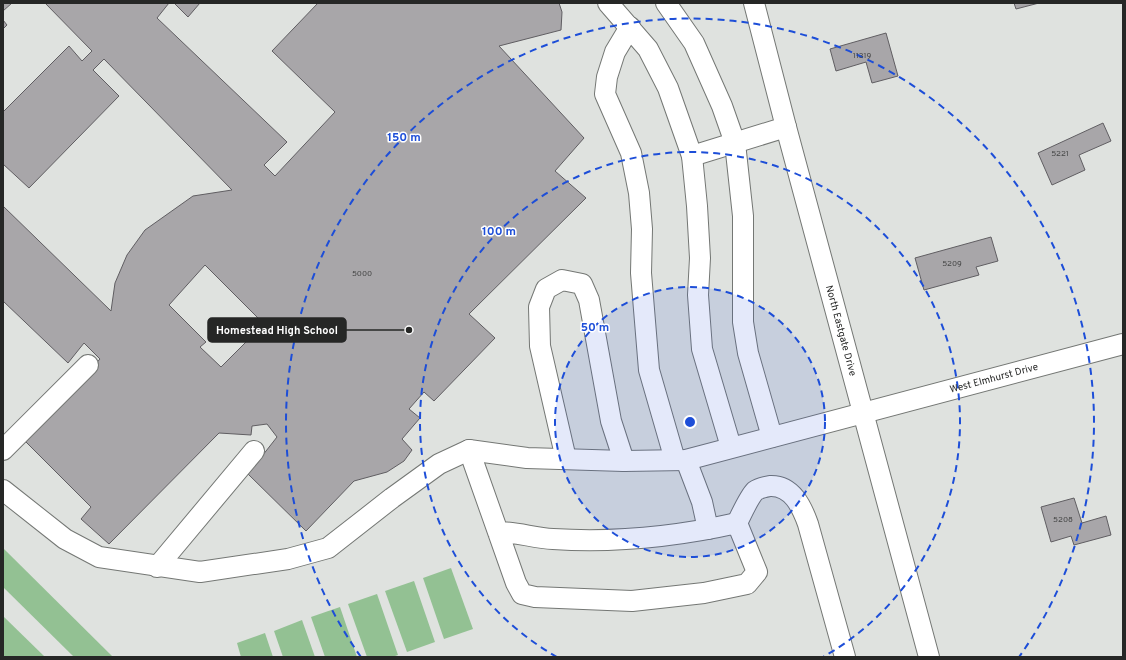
<svg xmlns="http://www.w3.org/2000/svg" width="1126" height="660" viewBox="0 0 1126 660" font-family="Overpass,sans-serif">
  <rect width="100%" height="100%" fill="#dfe2df"/>
  <g fill="#93c193">
    <polygon points="3,548 113,657 74,657 3,587"/>
    <polygon points="451,568 473,629 444,639 423,578"/>
    <polygon points="414,581 435,642 407,652 385,591"/>
    <polygon points="377,594 398,655 392,657 367,657 348,604"/>
    <polygon points="340,607 357,657 325,657 311,617"/>
    <polygon points="3,616 45,657 3,657"/>
    <polygon points="302,620 315,657 283,657 274,631"/>
    <polygon points="265,633 273,657 241,657 237,643"/>
  </g>
  <g fill="#a8a6a9" stroke="#605e62" fill-rule="evenodd">
    <polygon points="3,3 12,3 3,11"/>
    <path d="M45,3h124l-12,15 130,124 -23,23 11,11 60,-64 -63,-61 46,-48h241l3,9 -1,18 -62,16 85,92 -29,33 31,27 -117,116 26,24 -61,63 -10,-9 -15,17 11,9 -18,21 10,11 -8,11 -17,11 -33,9 -48,50 -58,-57 29,-37 -10,-13 -15,2 -1,9 -32,-2 -110,111 -28,-25 10,-12 -66,-66 75,-82 -16,-16 -16,20 -65,-62v-95l108,105 4,-28 12,-28 18,-25 48,-34 39,-6 -128,-131 -11,11 26,26 -90,92 -26,-24v-52l66,-66 13,15 10,-10zM205,265l59,59 -43,43 -21,-20 6,-5 -37,-37z"/>
    <polygon points="174,3 200,3 188,17"/>
    <polygon points="1014,3 1039,3 1016,9"/>
    <polygon points="3,20 7,25 3,29"/>
    <polygon points="886,33 898,76 872,83 866,62 836,71 830,49"/>
    <polygon points="1103,123 1111,141 1079,155 1085,170 1052,185 1038,153"/>
    <polygon points="991,237 998,261 976,267 979,275 924,290 915,258"/>
    <polygon points="1074,498 1082,523 1106,516 1111,535 1074,545 1071,536 1051,542 1041,507"/>
  </g>
  <g fill="none" stroke-linecap="round" stroke-linejoin="round">
    <g stroke="#747774" stroke-width="22">
      <g id="minor">
        <polyline points="608,3 648,49 668,88 692,156 697,206 700,258 698,295 702,349 731,447"/>
        <polyline points="666,3 694,43 722,106 735,143 743,216 743,322 748,353 772,437"/>
        <path id="s1" d="M754,3l32,124 143,530"/>
        <polyline points="630,27 615,52 607,77 605,94 631,153 639,193 642,229 641,273 649,370 675,460"/>
        <polyline points="692,156 786,127"/>
        <polyline points="3,450 88,365"/>
        <polyline points="566,459 540,346 539,307 546,289 562,280 582,284 589,300 611,421 624,461"/>
        <polyline points="686,460 702,502 708,529"/>
        <polyline points="3,490 65,539 99,557 200,572 288,559 328,548 392,498 439,464 469,450"/>
        <path d="M737,523c4,-8 12,-26 18,-32 4,-3 10,-4 15,-5 22,-1 32,21 38,38l37,133"/>
        <path id="s2" d="M498,532c19,0 36,6 55,7 63,4 122,-2 184,-16l20,49 -10,12 -43,9 -72,8 -97,-4 -13,-3 -6,-11 -47,-133 58,8 97,3 62,-1 437,-116"/>
        <polyline points="157,567 254,451"/>
      </g>
    </g>
    <use href="#minor" stroke="#fff" stroke-width="20"/>
  </g>
  <circle cx="690" cy="422" r="135" fill="#1d4ed8" fill-opacity=".12"/>
  <g fill="none" stroke="#1d4ed8" stroke-width="2" stroke-dasharray="7 5">
    <circle cx="690" cy="422" r="135"/>
    <path d="M557 657A270 270 0 1 1 823 657"/>
    <path d="M361 657A404 404 0 1 1 1019 657"/>
  </g>
  <g text-anchor="middle" dominant-baseline="central" stroke-width="3" stroke-linejoin="round" paint-order="stroke">
    <g font-size="8" fill="#464747">
      <text x="862" y="56">11319</text>
      <text x="1060" y="154">5221</text>
      <text x="952" y="264">5209</text>
      <text x="362" y="274">5000</text>
      <text x="1063" y="520">5208</text>
    </g>
    <g font-size="10" fill="#262726" stroke="#fff">
      <text stroke="none"><textPath href="#s1" startOffset="339">North Eastgate Drive</textPath></text>
      <text stroke="none"><textPath href="#s2" startOffset="1226">West Elmhurst Drive</textPath></text>
    </g>
  </g>
  <circle cx="690" cy="422" r="6" fill="#1d4ed8" stroke="#fff" stroke-width="2"/>
  <g font-size="12" text-anchor="middle" font-weight="bold" fill="#1d4ed8" stroke="#fff" stroke-width="3" stroke-linejoin="round" paint-order="stroke">
    <text x="404" y="141">150 m</text>
    <text x="499" y="235">100 m</text>
    <text x="595" y="331">50 m</text>
  </g>
  <path fill="none" stroke="#262726" stroke-width="1.5" d="M409 330L346 330"/>
  <circle fill="#262726" stroke="#fff" stroke-width="1.5" cx="409" cy="330" r="4"/>
  <rect fill="#262726" stroke="#262726" stroke-width="1.5" x="208" y="318" width="138" height="24" rx="4"/>
  <g font-size="11" text-anchor="middle" font-weight="bold" fill="#fff">
    <text x="277" y="334">Homestead High School</text>
  </g>
  <rect width="1126" height="660" fill="none" stroke="#262726" stroke-width="8"/>
</svg>
